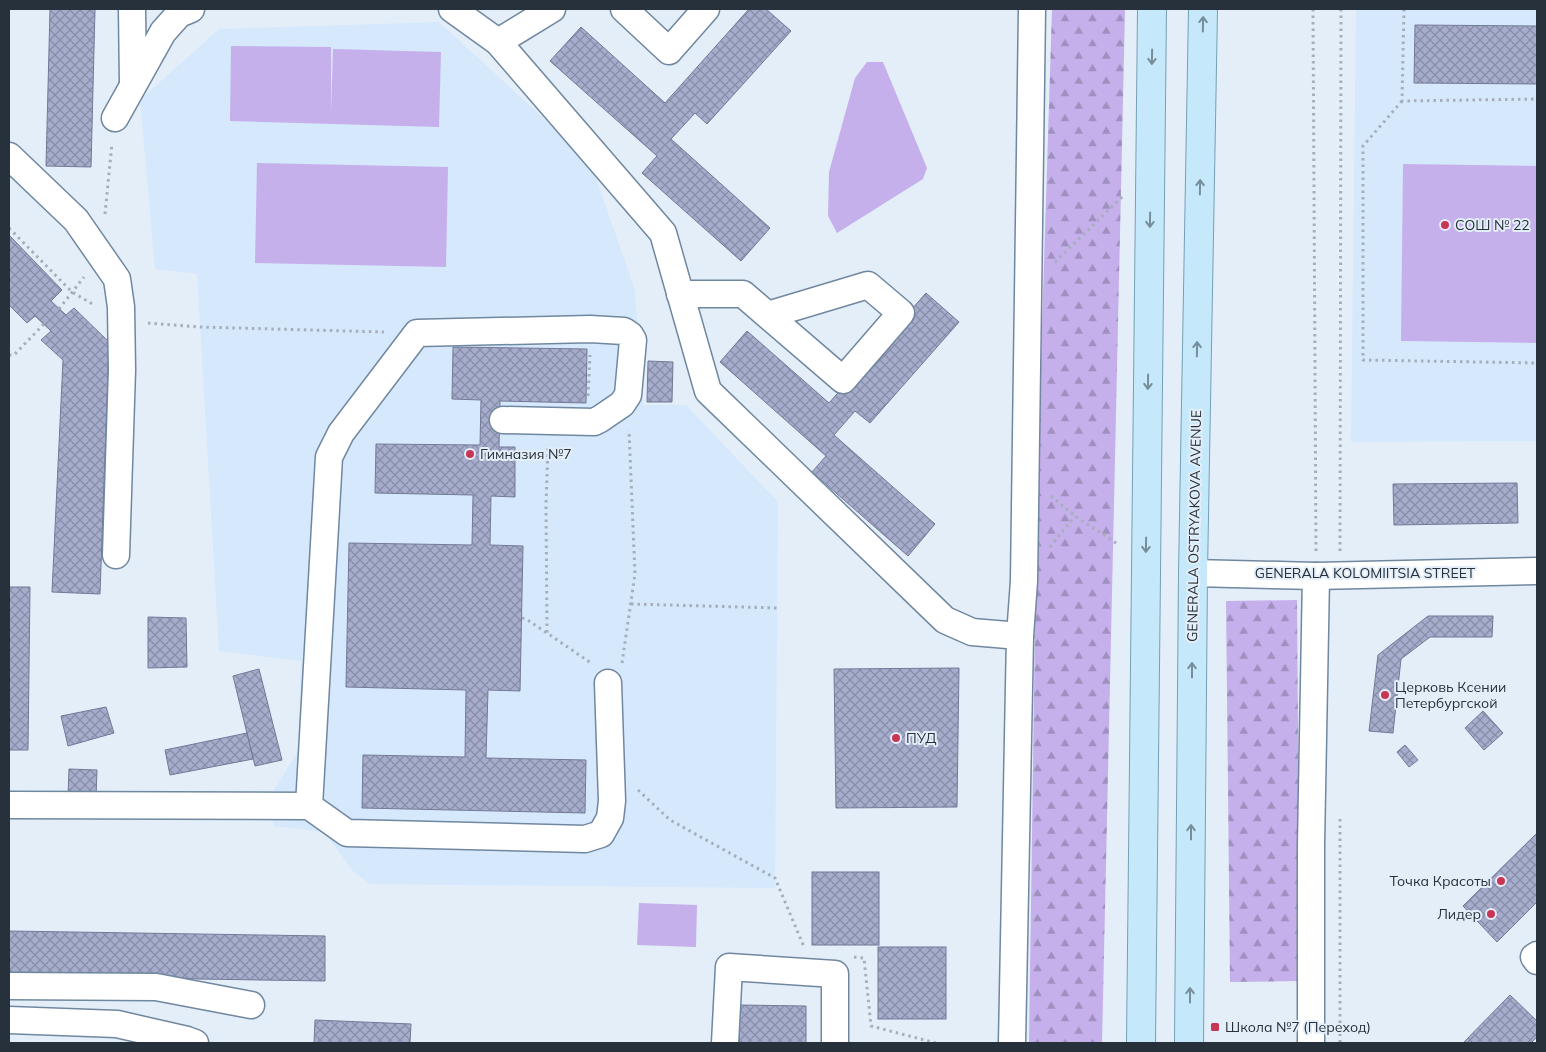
<svg xmlns="http://www.w3.org/2000/svg" width="1546" height="1052" viewBox="0 0 1546 1052" font-family="Mulish,sans-serif">
  <defs>
    <pattern id="forest-firs" width="22" height="20" patternUnits="userSpaceOnUse" patternTransform="scale(1.25)"><rect width="22" height="20" fill="#c5b0ec"/><path d="M5 1l3.5 6h-7zM16 11l3.5 6h-7z" fill="#a090c0"/></pattern>
    <pattern id="building-cross-hatch" width="8" height="8" patternUnits="userSpaceOnUse" patternTransform="scale(1.25)"><rect width="8" height="8" fill="#a6adcc"/><path d="M0 0l8 8M0 8l8-8" fill="none" stroke="#878da7"/></pattern>
  </defs>
  <rect width="100%" height="100%" fill="#e4eef9"/>
  <g fill="#d6e8fc">
    <polygon points="1356,9 1537,9 1537,441 1351,442"/>
    <polygon points="439,22 590,161 635,290 643,405 686,405 778,502 775,888 370,884 353,871 324,832 274,826 272,793 298,751 301,661 219,651 197,274 155,269 140,100 219,29"/>
  </g>
  <g fill="url(#forest-firs)">
    <polygon points="1052,9 1125,9 1102,1043 1029,1043 1037,485"/>
    <polygon points="1297,600 1300,981 1230,982 1226,601"/>
  </g>
  <g fill="#c5b0ec">
    <polygon points="231,46 331,47 331,113 333,49 441,52 439,127 230,121"/>
    <polygon points="867,62 883,62 927,168 923,179 837,233 828,216 829,172 855,78"/>
    <polygon points="257,163 448,167 446,267 255,263"/>
    <polygon points="1403,164 1537,166 1537,343 1401,341"/>
    <polygon points="639,903 697,905 696,947 637,945"/>
  </g>
  <g fill="url(#building-cross-hatch)" stroke="#737997">
    <polygon points="50,9 95,9 91,167 46,166"/>
    <polygon points="749,9 766,9 791,31 707,124 695,113 671,139 770,228 741,261 642,173 657,156 550,61 581,27 665,103"/>
    <polygon points="1415,25 1537,26 1537,84 1414,83"/>
    <polygon points="9,235 62,290 51,301 66,315 74,308 109,342 100,594 52,592 63,360 41,340 51,331 35,316 27,323 9,305"/>
    <polygon points="926,293 959,322 870,423 855,411 834,435 935,524 908,556 812,472 826,456 720,362 747,331 829,403"/>
    <polygon points="453,347 587,349 586,403 500,401 499,447 515,447 515,497 491,496 490,545 523,546 520,691 488,690 486,758 586,760 585,813 362,808 363,755 465,757 466,690 346,687 349,543 472,545 473,495 375,493 376,444 480,445 481,400 452,399"/>
    <polygon points="648,361 673,362 672,402 647,402"/>
    <polygon points="1517,483 1518,523 1394,525 1393,484"/>
    <polygon points="9,587 30,587 28,750 9,750"/>
    <polygon points="1428,616 1493,616 1492,637 1430,637 1401,659 1393,733 1369,731 1378,655"/>
    <polygon points="148,617 186,618 187,667 148,668"/>
    <polygon points="959,668 957,807 836,808 834,669"/>
    <polygon points="259,669 282,760 255,766 233,676"/>
    <polygon points="106,707 114,733 68,746 61,716"/>
    <polygon points="1483,711 1503,733 1484,750 1465,728"/>
    <polygon points="247,733 253,759 170,775 165,750"/>
    <polygon points="1405,745 1418,760 1409,767 1397,752"/>
    <polygon points="69,769 97,770 96,797 68,796"/>
    <polygon points="1537,833 1537,902 1497,942 1463,906"/>
    <rect x="812" y="872" width="67" height="73"/>
    <polygon points="9,931 325,936 325,981 9,976"/>
    <rect x="878" y="947" width="68" height="72"/>
    <polygon points="1510,995 1537,1021 1537,1037 1531,1043 1463,1043"/>
    <polygon points="739,1005 806,1006 806,1043 739,1043"/>
    <polygon points="315,1020 411,1024 410,1043 427,1043 314,1043"/>
  </g>
  <g fill="none" stroke-linecap="round" stroke-linejoin="round">
    <g stroke="#7087a0" stroke-width="29">
      <g id="minor">
        <polyline points="132,9 133,84"/>
        <polyline points="452,9 498,42 663,233 708,391 945,620 972,632 1020,636"/>
        <polyline points="624,9 669,51 706,9"/>
        <polyline points="498,42 552,9"/>
        <polyline points="115,118 163,32 179,14 191,9"/>
        <polyline points="9,156 76,220 117,279 121,307 122,370 116,555"/>
        <polyline points="680,294 743,294 843,380 901,313 868,285 768,315"/>
        <polyline points="1193,573 1316,576 1537,571"/>
        <polyline points="9,805 309,806 347,833 585,839 601,834 610,818 612,801 608,683"/>
        <polyline points="309,806 329,457 341,433 417,333 590,329 624,331 630,335 633,340 628,395 622,404 600,419 594,422 503,420"/>
        <polyline points="1537,955 1534,957 1537,961"/>
        <polyline points="9,986 156,987 251,1005"/>
        <polyline points="9,1020 117,1024 187,1040 195,1043"/>
        <polyline points="725,1043 729,967 835,974 835,1043"/>
        <polyline points="1012,1043 1020,636 1024,581 1032,9"/>
        <polyline points="1311,1043 1311,845 1316,576"/>
      </g>
    </g>
    <g stroke="#74a0b5" stroke-width="30">
      <g id="major">
        <polyline points="1141,1043 1152,9"/>
        <polyline points="1189,1043 1193,573 1203,9"/>
      </g>
    </g>
    <g stroke="#a5afba" stroke-width="3" stroke-dasharray="2.5 4" stroke-linecap="butt">
      <polyline points="1313,9 1316,551"/>
      <polyline points="1404,9 1402,101 1537,99"/>
      <polyline points="1402,101 1363,146 1363,360 1537,363"/>
      <polyline points="105,214 112,143"/>
      <polyline points="9,228 72,292 94,305"/>
      <polyline points="1055,262 1123,196"/>
      <polyline points="59,309 84,277"/>
      <polyline points="148,323 200,327 384,332"/>
      <polyline points="9,355 14,355 44,324"/>
      <polyline points="588,396 590,355"/>
      <polyline points="548,448 546,504 547,633 591,663"/>
      <polyline points="1051,496 1075,516 1119,545"/>
      <polyline points="1050,547 1075,516"/>
      <polyline points="1340,551 1341,9"/>
      <polyline points="631,604 778,608"/>
      <polyline points="522,618 526,619 547,633"/>
      <polyline points="622,663 635,574 629,430"/>
      <polyline points="638,790 670,820 775,878 804,947"/>
      <polyline points="1340,819 1340,1043"/>
      <polyline points="854,957 864,958 871,1026 936,1043"/>
    </g>
    <use href="#minor" stroke="#fff" stroke-width="26"/>
    <use href="#major" stroke="#c5e9fa" stroke-width="28"/>
  </g>
  <defs><path id="oneway-shaft" d="M-6 0H5M1.5-3L5.5 0L1.5 3" fill="none" stroke-width="1.6" stroke-linecap="round" stroke-linejoin="round" transform="scale(1.25)"/></defs>
  <g stroke="#768d9a">
    <use href="#oneway-shaft" transform="translate(1203 24) rotate(-89)"/>
    <use href="#oneway-shaft" transform="translate(1152 57) rotate(91)"/>
    <use href="#oneway-shaft" transform="translate(1200 187) rotate(-89)"/>
    <use href="#oneway-shaft" transform="translate(1150 220) rotate(91)"/>
    <use href="#oneway-shaft" transform="translate(1197 349) rotate(-89)"/>
    <use href="#oneway-shaft" transform="translate(1148 382) rotate(91)"/>
    <use href="#oneway-shaft" transform="translate(1146 545) rotate(91)"/>
    <use href="#oneway-shaft" transform="translate(1192 670) rotate(-90)"/>
    <use href="#oneway-shaft" transform="translate(1191 832) rotate(-90)"/>
    <use href="#oneway-shaft" transform="translate(1190 995) rotate(-90)"/>
  </g>
  <g fill="#c73755" stroke="#e4eef9" stroke-width="2">
    <circle cx="1445" cy="225" r="5"/>
    <circle cx="470" cy="454" r="5"/>
    <circle cx="1385" cy="695" r="5"/>
    <circle cx="896" cy="738" r="5"/>
    <circle cx="1501" cy="881" r="5"/>
    <circle cx="1491" cy="914" r="5"/>
    <rect x="1210" y="1022" width="10" height="10" rx="2.5"/>
  </g>
  <g text-anchor="middle" dominant-baseline="central" stroke-width="4" stroke-linejoin="round" paint-order="stroke">
    <g font-size="14" fill="#27313b" stroke="#e4eef9" text-anchor="start">
      <text x="1455" y="225">СОШ № 22</text>
      <text x="480" y="454">Гимназия №7</text>
      <text x="1395" y="687">Церковь Ксении<tspan x="1395" dy="16">Петербургской</tspan></text>
      <text x="906" y="738">ПУД</text>
      <text x="1491" y="881" text-anchor="end">Точка Красоты</text>
      <text x="1481" y="914" text-anchor="end">Лидер</text>
      <text x="1225" y="1027">Школа №7 (Переход)</text>
    </g>
    <g font-size="14" fill="#27313b" stroke="#e4eef9">
      <text transform="translate(1194 526) rotate(-89)">GENERALA OSTRYAKOVA AVENUE</text>
      <text x="1365" y="573">GENERALA KOLOMIITSIA STREET</text>
    </g>
  </g>
  <rect width="1546" height="1052" fill="none" stroke="#27313b" stroke-width="20"/>
</svg>
